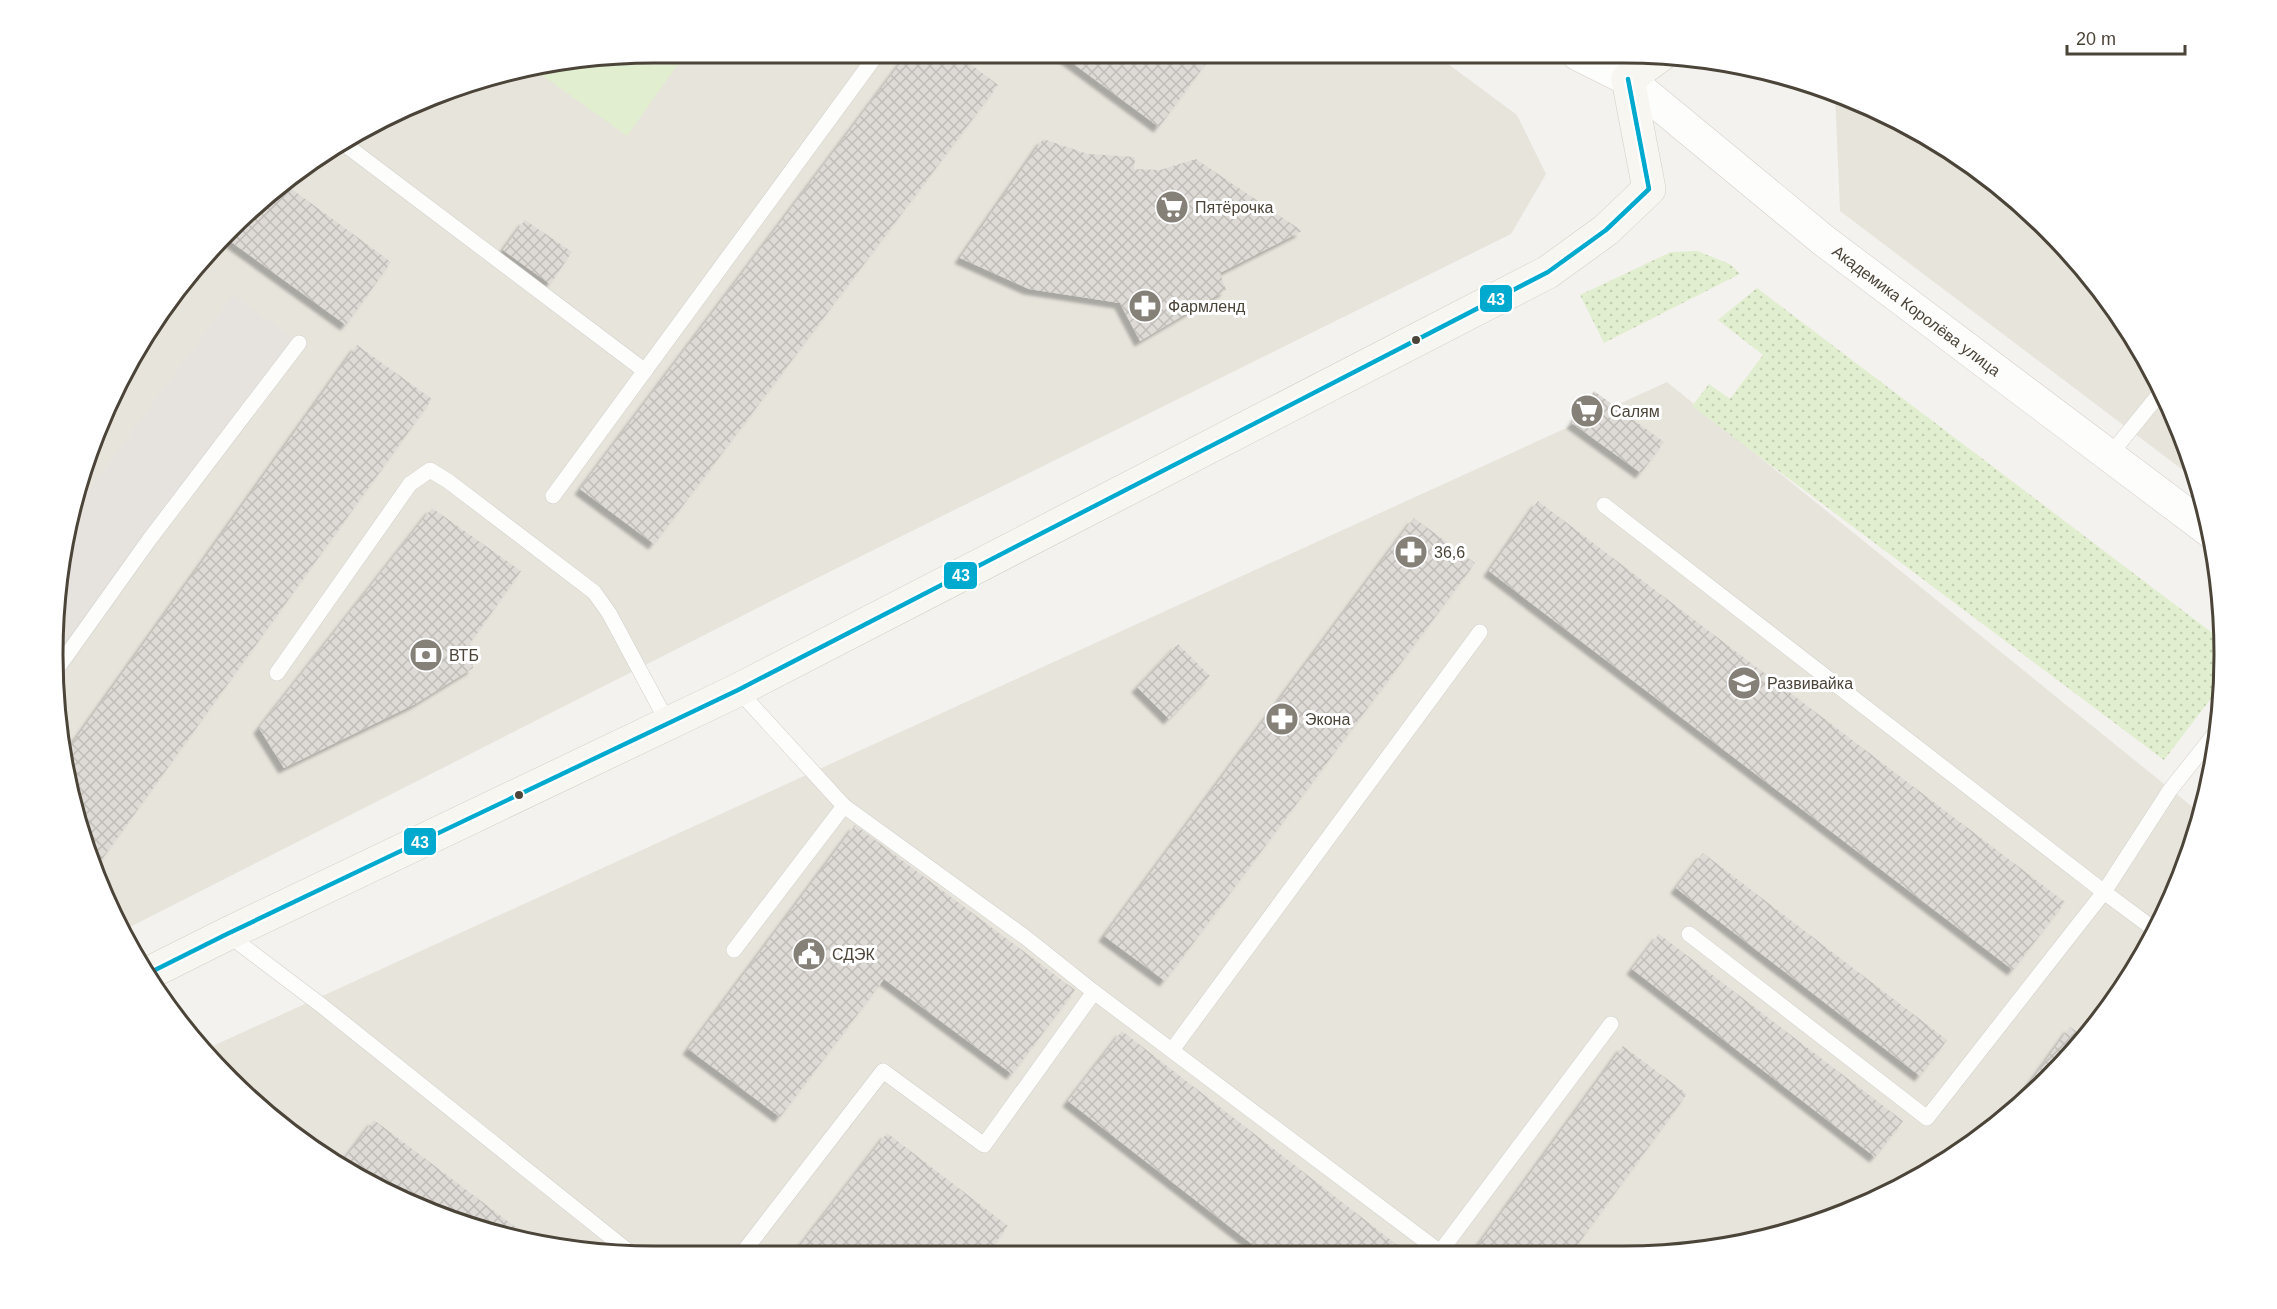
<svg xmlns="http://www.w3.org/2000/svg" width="2277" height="1309" viewBox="0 0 2277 1309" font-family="Helvetica,sans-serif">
  <defs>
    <pattern id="grass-dots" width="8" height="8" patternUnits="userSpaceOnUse" patternTransform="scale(1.5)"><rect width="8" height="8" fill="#e1eecf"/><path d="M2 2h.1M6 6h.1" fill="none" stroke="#c3cdb2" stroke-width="1.8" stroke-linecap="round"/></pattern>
    <pattern id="building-cross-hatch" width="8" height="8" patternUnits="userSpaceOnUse" patternTransform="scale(1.5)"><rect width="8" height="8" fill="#dedbd6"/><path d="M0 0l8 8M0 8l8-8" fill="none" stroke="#c0bdb8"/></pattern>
    <filter id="shadow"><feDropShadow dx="-5.5" dy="5.5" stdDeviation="1.5" flood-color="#0004"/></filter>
  </defs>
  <rect width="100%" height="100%" fill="#f4f2ee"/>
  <g fill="#e7e4dc">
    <polygon points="1436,55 1517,115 1546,174 1511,234 793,590 124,930 98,885 64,772 54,694 58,576 73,498 114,389 154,320 229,229 288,177 388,115 461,84 576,58"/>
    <polygon points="1835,94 1957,154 2048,229 2123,320 2179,424 2196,480 1840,211"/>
    <polygon points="1667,382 2200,813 2179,885 2123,989 2048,1080 1924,1176 1816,1225 1662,1255 615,1255 461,1224 320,1155 257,1107 204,1050"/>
  </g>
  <g fill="url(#grass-dots)">
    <polygon points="1697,251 1730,264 1740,274 1604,343 1580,295 1671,252"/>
    <polygon points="1757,288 2223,641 2224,654 2222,684 2164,760 1692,406 1709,384 1730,399 1763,355 1718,320"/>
  </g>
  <polygon fill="#e1eecf" points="683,57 627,136 536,71 540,66 576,58"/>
  <polygon fill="#e6e3df" points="233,295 299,343 54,674 58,576 70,516"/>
  <g fill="url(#building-cross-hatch)" filter="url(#shadow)">
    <polygon points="1212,55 1159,127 1063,56"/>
    <polygon points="960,56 998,85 654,544 580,489 905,57"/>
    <polygon points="1043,139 1088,154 1135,157 1134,169 1160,170 1196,159 1302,231 1220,273 1226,290 1140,341 1120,303 1029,289 960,258"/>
    <polygon points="282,182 391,262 346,325 223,236"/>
    <polygon points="525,220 572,252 550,284 503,250"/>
    <polygon points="357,345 432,399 100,862 89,854 64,772 62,758"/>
    <polygon points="1594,391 1664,442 1641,473 1572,423"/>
    <polygon points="1538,501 2065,902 2013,970 1489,571"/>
    <polygon points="432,508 521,571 470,643 473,668 415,704 284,768 259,728"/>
    <polygon points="1414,518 1475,563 1165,981 1104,936"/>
    <polygon points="1178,644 1210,676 1169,719 1137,687"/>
    <polygon points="855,825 1075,990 1012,1074 884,979 780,1117 688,1049"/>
    <polygon points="1703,853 1947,1040 1920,1076 1676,888"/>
    <polygon points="1659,934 1903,1121 1875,1157 1632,969"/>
    <polygon points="2070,1027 2084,1037 2048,1080 2011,1109"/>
    <polygon points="1122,1031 1410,1255 1266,1255 1068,1101"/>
    <polygon points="1623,1046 1687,1094 1570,1255 1471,1255"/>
    <polygon points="374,1120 530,1238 461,1224 340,1165"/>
    <polygon points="887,1133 1008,1226 986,1255 793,1255"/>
  </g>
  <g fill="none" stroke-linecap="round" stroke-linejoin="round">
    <g stroke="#d2d0cb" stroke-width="16">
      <g id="service">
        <polyline points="343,143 645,371"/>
        <polyline points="2109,456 2161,392"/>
        <polyline points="553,496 875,57"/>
        <polyline points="1604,505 2104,892 2170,790 2217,731"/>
        <polyline points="54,673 149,540 299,343"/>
        <polyline points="277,673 410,484 430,470 448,481 594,592 609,613 668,723"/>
        <polyline points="738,690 844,806 1025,937 1094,992 984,1145 883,1071 741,1255"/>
        <polyline points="227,934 321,1005 633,1255"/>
        <polyline points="1689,934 1927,1118 2104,892 2155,930"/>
        <polyline points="734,950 844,806"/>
        <polyline points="1094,992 1440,1252 1611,1024"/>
        <polyline points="1172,1050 1480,632"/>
      </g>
    </g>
    <g stroke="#d2d0cb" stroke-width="33">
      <g id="minor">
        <path id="s1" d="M1628,79l195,161 389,293"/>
      </g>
    </g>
    <g stroke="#d2d0cb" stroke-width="34">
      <polyline id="tertiary" points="1578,54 1628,79"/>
    </g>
    <g stroke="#d3cfc5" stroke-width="34">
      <polyline id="secondary" points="149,973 227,934 738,690 1548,272 1606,230 1649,189 1628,79 1662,54"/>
    </g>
    <use href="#service" stroke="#fdfdfc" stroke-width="15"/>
    <use href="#minor" stroke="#fdfdfc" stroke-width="32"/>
    <use href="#tertiary" stroke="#fdfdfc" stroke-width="33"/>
    <use href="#secondary" stroke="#f7f6f1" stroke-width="33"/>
    <g stroke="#fff" stroke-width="9">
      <polyline id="bus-1" points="149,973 227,934 738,690 1548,272 1606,230 1649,189 1628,79"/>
    </g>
    <use href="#bus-1" stroke="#00a9ce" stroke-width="4.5"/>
  </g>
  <defs>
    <g id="supermarket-disc" transform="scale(1.725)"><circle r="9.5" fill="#868178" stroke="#fff"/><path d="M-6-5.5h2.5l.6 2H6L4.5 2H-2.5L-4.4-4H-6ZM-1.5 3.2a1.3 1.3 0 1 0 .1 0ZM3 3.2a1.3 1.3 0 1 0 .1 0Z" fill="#fff"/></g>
    <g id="pharmacy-disc" transform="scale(1.725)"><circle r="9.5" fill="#868178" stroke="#fff"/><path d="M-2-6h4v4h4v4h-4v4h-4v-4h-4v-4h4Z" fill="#fff"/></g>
    <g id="bank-disc" transform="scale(1.725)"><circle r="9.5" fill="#868178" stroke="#fff"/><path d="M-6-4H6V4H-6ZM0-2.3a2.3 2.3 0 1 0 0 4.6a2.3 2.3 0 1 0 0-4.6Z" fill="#fff"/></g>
    <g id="school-disc" transform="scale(1.725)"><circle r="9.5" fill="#868178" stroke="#fff"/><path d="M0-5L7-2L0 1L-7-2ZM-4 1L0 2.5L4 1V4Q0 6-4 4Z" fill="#fff"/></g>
    <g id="civic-disc" transform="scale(1.725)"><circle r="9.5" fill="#868178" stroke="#fff"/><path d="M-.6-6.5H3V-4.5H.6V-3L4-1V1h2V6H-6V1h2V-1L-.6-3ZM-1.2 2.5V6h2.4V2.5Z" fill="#fff"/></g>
  </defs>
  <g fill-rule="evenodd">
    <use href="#supermarket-disc" x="1172" y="207"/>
    <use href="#pharmacy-disc" x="1145" y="306"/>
    <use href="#supermarket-disc" x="1587" y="411"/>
    <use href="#pharmacy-disc" x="1411" y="552"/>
    <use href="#bank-disc" x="426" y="655"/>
    <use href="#school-disc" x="1744" y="683"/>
    <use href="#pharmacy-disc" x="1282" y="719"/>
    <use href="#civic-disc" x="809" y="954"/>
  </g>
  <g fill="#4b4439" stroke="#fff" stroke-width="2">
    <circle cx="1416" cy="340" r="5"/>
    <circle cx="519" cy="795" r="5"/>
  </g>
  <g text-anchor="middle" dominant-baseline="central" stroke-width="6" stroke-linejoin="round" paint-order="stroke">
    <g font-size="16" fill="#4b4439" stroke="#fff" text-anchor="start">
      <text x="1195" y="207">Пятёрочка</text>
      <text x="1168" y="306">Фармленд</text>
      <text x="1610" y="411">Салям</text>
      <text x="1434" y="552">36,6</text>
      <text x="449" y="655">ВТБ</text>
      <text x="1767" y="683">Развивайка</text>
      <text x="1305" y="719">Экона</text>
      <text x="832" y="954">СДЭК</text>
    </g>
    <g font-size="16" fill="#4b4439" stroke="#fff">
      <text stroke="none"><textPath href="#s1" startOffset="370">Академика Королёва улица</textPath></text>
    </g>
  </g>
  <path d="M0 0H2277V1309H0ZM654 63H1623A591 591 0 0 1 2214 654V655A591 591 0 0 1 1623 1246H654A591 591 0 0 1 63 655V654A591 591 0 0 1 654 63Z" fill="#fff" fill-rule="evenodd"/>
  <path fill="none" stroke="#4b4439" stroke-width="3" d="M654 63H1623A591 591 0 0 1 2214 654V655A591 591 0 0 1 1623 1246H654A591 591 0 0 1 63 655V654A591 591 0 0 1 654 63Z"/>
  <g stroke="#fff" stroke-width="2">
    <rect x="1479" y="284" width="34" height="29" rx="6" fill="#00a9ce"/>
    <rect x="943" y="561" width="35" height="29" rx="6" fill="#00a9ce"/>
    <rect x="403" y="827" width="34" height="29" rx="6" fill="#00a9ce"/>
  </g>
  <g font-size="16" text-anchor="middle" font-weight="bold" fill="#fff">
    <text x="1496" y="305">43</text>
    <text x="961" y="581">43</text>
    <text x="420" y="848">43</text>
  </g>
  <path d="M2067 45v9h118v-9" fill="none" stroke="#4b4439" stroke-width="3"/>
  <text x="2076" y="45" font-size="18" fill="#4b4439" stroke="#ffffff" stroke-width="4.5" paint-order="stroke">20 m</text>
</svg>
